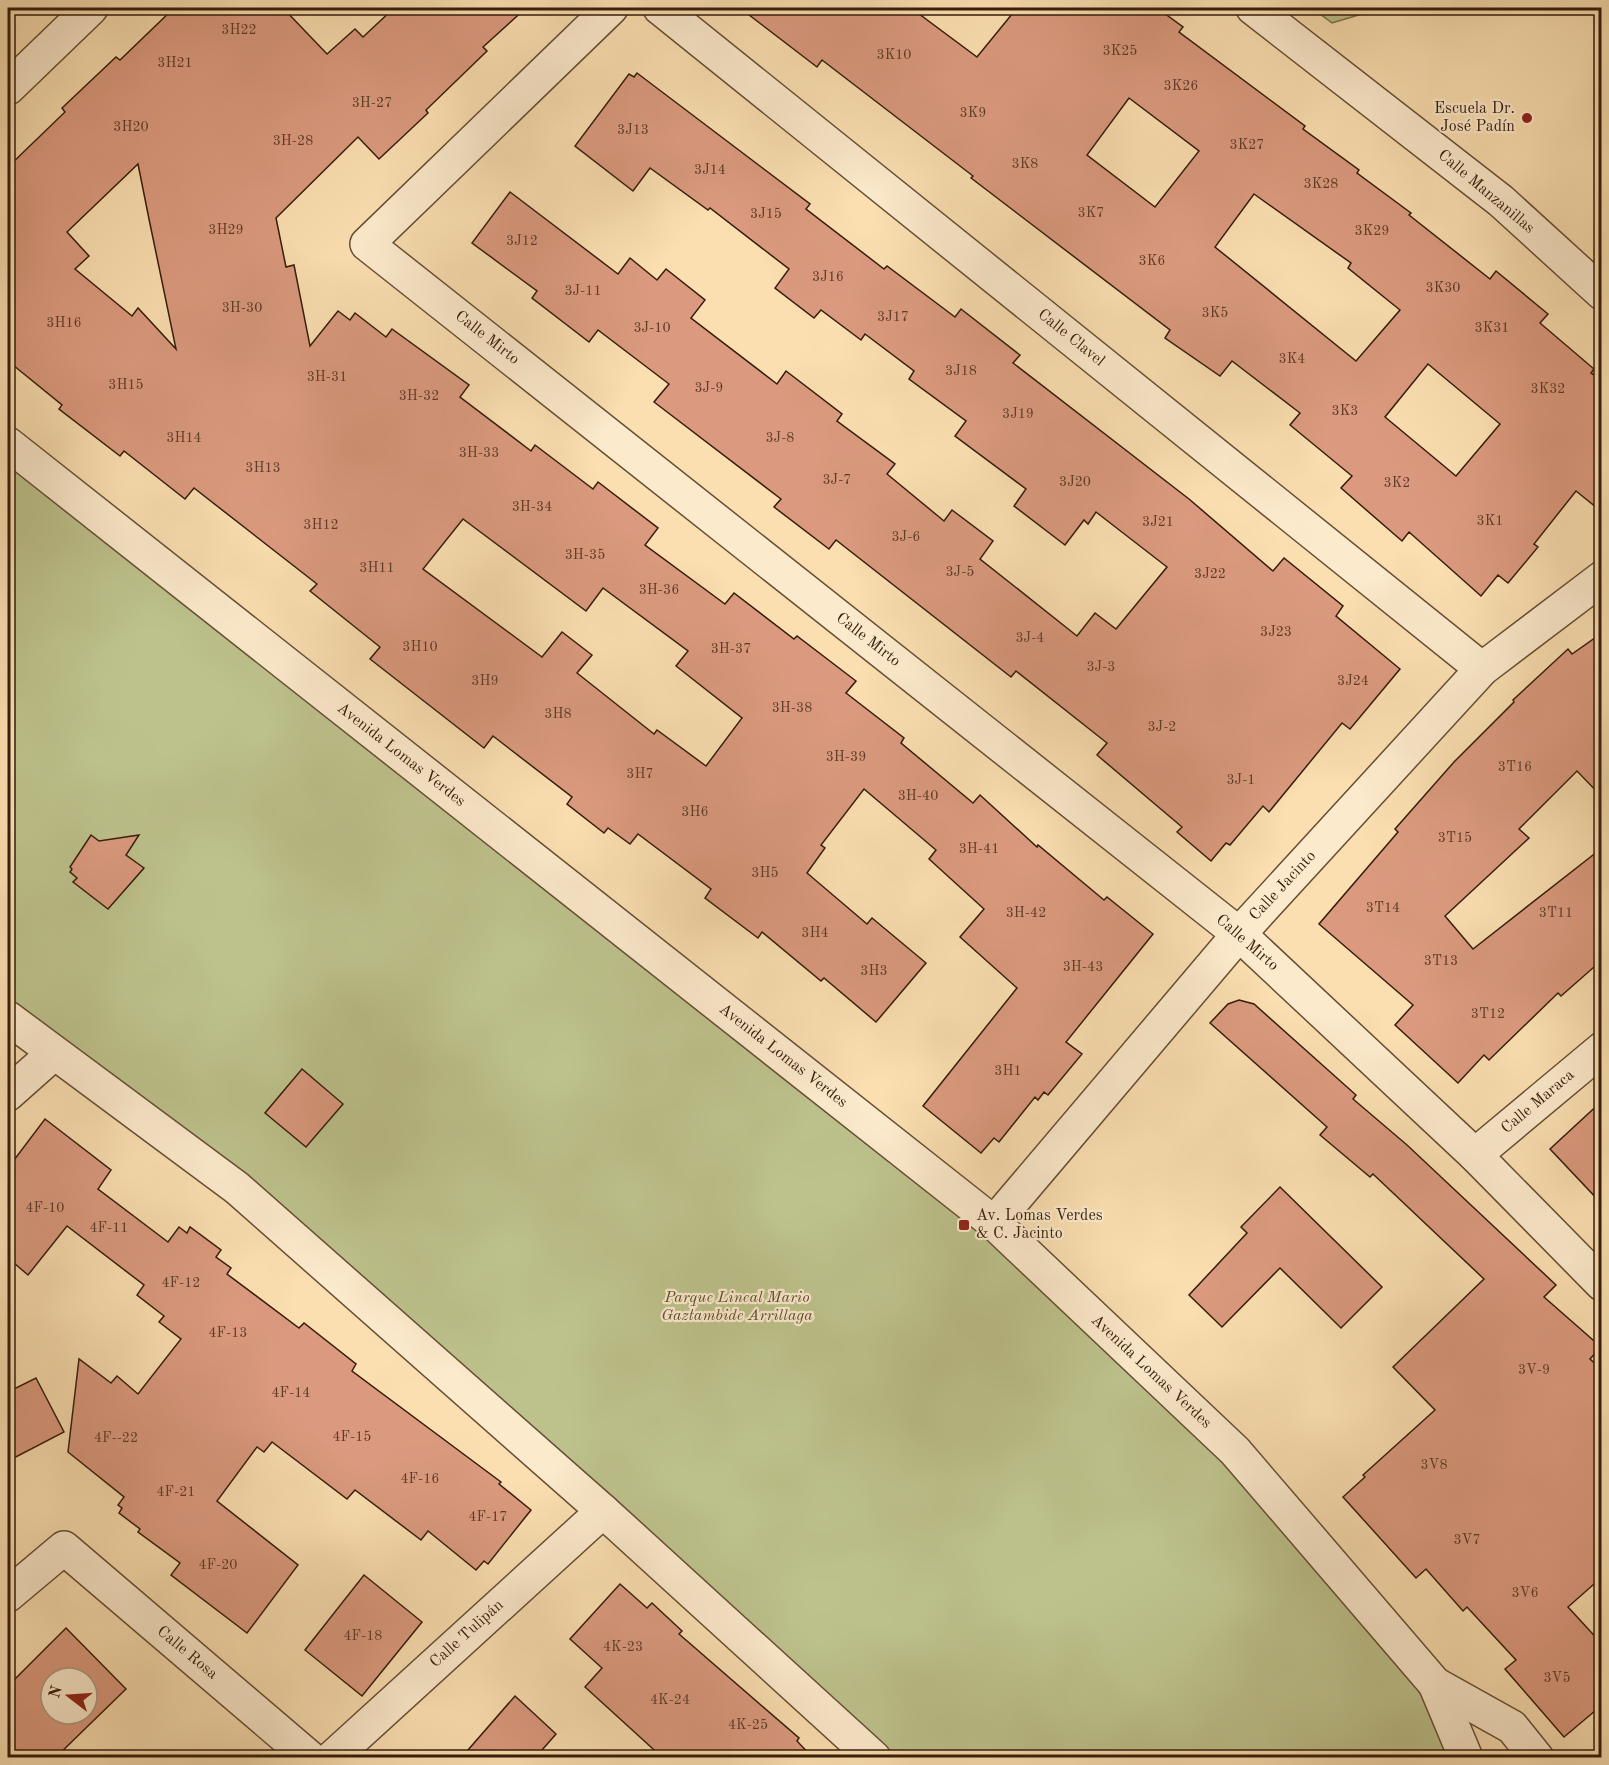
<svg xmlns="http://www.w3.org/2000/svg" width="1609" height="1765" viewBox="0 0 1609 1765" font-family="'Old Standard TT',serif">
  <rect width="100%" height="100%" fill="#fbdfb1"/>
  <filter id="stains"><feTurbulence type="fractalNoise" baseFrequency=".00333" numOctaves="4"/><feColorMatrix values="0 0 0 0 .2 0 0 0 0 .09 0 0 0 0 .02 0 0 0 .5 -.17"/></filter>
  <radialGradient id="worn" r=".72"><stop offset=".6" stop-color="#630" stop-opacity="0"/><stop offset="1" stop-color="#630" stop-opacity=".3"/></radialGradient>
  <g fill="#bdc28c" stroke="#79704c" stroke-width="1.5">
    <polygon points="1312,8 1382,8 1332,23"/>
    <polygon points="8,444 994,1223 1235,1451 1472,1757 874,1757 603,1511 8,1018"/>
  </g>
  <g fill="#db9a7f" stroke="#351d0b" stroke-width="1.5" fill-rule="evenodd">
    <path d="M174,8h109l44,46 28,-25 8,8 31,-29h132l-43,39 4,4 -61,59 2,3 -49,46 -21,-22 -82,81 10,49 8,-2 16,81 28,-35 12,9 5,-7 31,24 6,-8 77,56 -9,12 71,54 4,-6 58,44 5,-7 60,46 -13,17 80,59 9,-11 60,46 3,-3 59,45 -10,12 58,45 -3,5 72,60 7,-8 57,52 1,-2 66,55 3,-3 46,37 -87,108 16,12 -34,41 -4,-3 -6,8 -3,-3 -36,45 -5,-4 -13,15 -58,-47 94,-118 -57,-51 24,-28 -55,-50 7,-9 -72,-61 -43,56 4,3 -18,25 60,51 5,-6 54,45 -50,59 -52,-44 -3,3 -59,-49 -4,6 -53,-40 6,-9 -73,-55 -8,10 -22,-16 -4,5 -37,-29 5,-7 -79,-61 -9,12 -114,-89 10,-12 -70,-56 7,-7 -123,-96 -9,11 -61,-48 -4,5 -61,-47 3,-4 -54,-44v-194l57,-55 -3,-4 54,-51 4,3zM138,164l11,55 27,130 -38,-41 -6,8 -57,-47 14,-13 -22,-24zM463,519l123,92 17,-23 85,63 -12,15 66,52 -36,48 -49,-36 -3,4 -77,-61 15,-18 -30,-23 -20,25 -119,-88z"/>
    <path d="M740,8h171l66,49 40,-49h140l26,19 -4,5 126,94 -2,3 56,41 -2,3 54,40 -2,2 81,64 6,-8 52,43 -8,9 54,46 -3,4 11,7v132l-26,-21 -42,53 4,3 -30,36 -10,-8 -17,21 -72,-64 -7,9 -61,-53 11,-12 -62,-51 10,-12 -68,-52 -12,15 -55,-38 5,-8 -199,-152 2,-2 -151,-116 -5,7zM1129,98l70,53 -44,56 -68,-52zM1254,194l97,69 -3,5 52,42 -44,51 -141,-114zM1428,364l72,60 -44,52 -71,-59z"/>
    <polygon points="637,73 810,204 806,209 884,269 887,266 955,317 961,309 1020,355 1013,363 1189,499 1273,571 1284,558 1343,606 1336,616 1400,669 1350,729 1342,723 1269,812 1263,806 1230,845 1226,843 1211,861 1177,832 1182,827 1097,755 1107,743 1016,671 1011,677 836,540 829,549 774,507 781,499 654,402 669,384 598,330 589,342 532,298 537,291 472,243 510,192 618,274 630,258 657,280 666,269 705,300 691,318 777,384 786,371 842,414 837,421 895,464 887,474 944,521 952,510 993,541 980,559 1077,636 1095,613 1116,629 1167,567 1096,512 1088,524 1084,520 1065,545 1014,506 1026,489 955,436 966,421 909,379 914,371 865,334 861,340 821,310 814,318 775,288 789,269 710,208 708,210 650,168 633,191 575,146 629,74 634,77"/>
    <polygon points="1602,633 1602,797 1577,771 1519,829 1529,838 1445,916 1473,949 1602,848 1602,960 1561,996 1558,993 1489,1060 1484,1055 1458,1083 1395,1025 1413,1005 1319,924 1398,832 1395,829 1454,762 1514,702 1513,700 1568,649 1572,654"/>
    <polygon points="91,835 99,841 139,835 126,855 144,868 108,909 73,882 77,878 70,872 72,869 70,867"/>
    <polygon points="1239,1000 1254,1004 1356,1095 1353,1099 1407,1145 1556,1285 1544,1297 1601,1347 1590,1359 1602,1370 1602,1577 1568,1607 1602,1644 1602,1705 1564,1737 1505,1669 1516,1660 1467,1607 1463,1611 1426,1569 1416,1578 1343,1497 1365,1477 1363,1475 1435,1410 1393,1367 1484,1279 1373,1174 1370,1177 1320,1135 1327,1127 1210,1023 1228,1004"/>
    <polygon points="302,1069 343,1104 306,1147 265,1113"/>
    <polygon points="1602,1101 1602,1204 1550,1149"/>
    <polygon points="45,1119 111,1170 98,1189 168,1242 179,1227 187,1233 190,1227 221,1250 216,1257 231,1268 227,1274 299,1328 304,1323 356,1364 352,1371 501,1482 499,1484 531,1510 488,1564 484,1561 476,1570 428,1531 421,1540 355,1490 347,1499 272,1442 264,1452 257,1447 217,1501 298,1565 247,1633 171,1575 180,1563 138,1532 140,1529 119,1513 122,1508 118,1505 124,1497 68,1452 79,1359 111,1383 117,1376 138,1394 181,1339 159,1322 164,1316 137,1295 144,1285 67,1226 28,1275 8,1258 8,1168"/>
    <polygon points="1280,1187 1382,1287 1341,1328 1280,1268 1222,1327 1189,1295 1247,1233 1241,1227"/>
    <polygon points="36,1378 64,1432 8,1461 8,1392"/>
    <polygon points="364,1575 422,1622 362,1696 305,1650"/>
    <polygon points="620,1584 647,1608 652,1603 682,1631 679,1634 799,1738 797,1741 813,1758 663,1758 585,1687 602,1668 570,1639"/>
    <path d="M66,1628l60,61 -71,69h-47v-72zM51,1678h36v36h-36z"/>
    <polygon points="515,1696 556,1734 535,1758 461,1758"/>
  </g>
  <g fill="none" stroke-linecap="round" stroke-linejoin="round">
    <g stroke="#664e34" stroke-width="36">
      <g id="minor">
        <polyline points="611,8 367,244 1239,934 1475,1155 1602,1284"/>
        <polyline points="660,8 1482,669"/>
        <polyline points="1253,8 1501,201 1602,293"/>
        <polyline points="8,88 91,8"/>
        <polyline points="8,1094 53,1054"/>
        <polyline points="1475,1155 1602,1049"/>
        <polyline points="994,1223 1239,934 1482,669 1602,578"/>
        <polyline points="8,1595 64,1548 310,1758"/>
        <polyline points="1435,1684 1512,1727 1537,1758"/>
        <polyline points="332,1758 603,1511"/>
      </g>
    </g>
    <g stroke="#664e34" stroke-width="36">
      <g id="tertiary">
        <polyline points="8,444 994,1223 1235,1451 1435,1684 1466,1758"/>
        <polyline points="8,1018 237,1188 603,1511 874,1758"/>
      </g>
    </g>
    <use href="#minor" stroke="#fceacc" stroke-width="33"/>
    <use href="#tertiary" stroke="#fceacc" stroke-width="33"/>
  </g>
  <g fill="#8f2418" stroke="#fceacc" stroke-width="2">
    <circle cx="1527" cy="118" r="6"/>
    <rect x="958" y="1219" width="12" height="12" rx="3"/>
  </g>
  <g text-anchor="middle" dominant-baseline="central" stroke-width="4.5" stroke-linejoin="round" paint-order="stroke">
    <g font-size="14" fill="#5e3c28">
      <text x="239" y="30">3H22</text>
      <text x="1120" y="51">3K25</text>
      <text x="894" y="55">3K10</text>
      <text x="175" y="63">3H21</text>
      <text x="1181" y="86">3K26</text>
      <text x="372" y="103">3H-27</text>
      <text x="973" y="113">3K9</text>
      <text x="131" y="127">3H20</text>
      <text x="633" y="130">3J13</text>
      <text x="293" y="141">3H-28</text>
      <text x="1247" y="145">3K27</text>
      <text x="1025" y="164">3K8</text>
      <text x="710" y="170">3J14</text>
      <text x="1321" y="184">3K28</text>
      <text x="1091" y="213">3K7</text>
      <text x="766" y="214">3J15</text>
      <text x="226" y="230">3H29</text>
      <text x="1372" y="231">3K29</text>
      <text x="522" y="241">3J12</text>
      <text x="1152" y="261">3K6</text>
      <text x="828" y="277">3J16</text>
      <text x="1443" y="288">3K30</text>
      <text x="583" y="291">3J-11</text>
      <text x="242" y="308">3H-30</text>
      <text x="1215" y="313">3K5</text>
      <text x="893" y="317">3J17</text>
      <text x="64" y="323">3H16</text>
      <text x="652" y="328">3J-10</text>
      <text x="1492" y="328">3K31</text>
      <text x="1292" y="359">3K4</text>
      <text x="961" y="371">3J18</text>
      <text x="327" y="377">3H-31</text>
      <text x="126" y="385">3H15</text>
      <text x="709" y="388">3J-9</text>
      <text x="1548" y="389">3K32</text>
      <text x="419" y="396">3H-32</text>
      <text x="1345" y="411">3K3</text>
      <text x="1018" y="414">3J19</text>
      <text x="184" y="438">3H14</text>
      <text x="780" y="438">3J-8</text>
      <text x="479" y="453">3H-33</text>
      <text x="263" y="468">3H13</text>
      <text x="837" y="480">3J-7</text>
      <text x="1075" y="482">3J20</text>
      <text x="1397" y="483">3K2</text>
      <text x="532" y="507">3H-34</text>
      <text x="1490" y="521">3K1</text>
      <text x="1158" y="522">3J21</text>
      <text x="321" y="525">3H12</text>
      <text x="906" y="537">3J-6</text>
      <text x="585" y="555">3H-35</text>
      <text x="377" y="568">3H11</text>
      <text x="960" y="572">3J-5</text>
      <text x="1210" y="574">3J22</text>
      <text x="659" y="590">3H-36</text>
      <text x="1276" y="632">3J23</text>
      <text x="1030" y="638">3J-4</text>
      <text x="420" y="647">3H10</text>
      <text x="731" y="649">3H-37</text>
      <text x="1101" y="667">3J-3</text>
      <text x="485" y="681">3H9</text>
      <text x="1353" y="681">3J24</text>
      <text x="792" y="708">3H-38</text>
      <text x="558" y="714">3H8</text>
      <text x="1162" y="727">3J-2</text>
      <text x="846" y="757">3H-39</text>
      <text x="1515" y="767">3T16</text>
      <text x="640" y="774">3H7</text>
      <text x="1241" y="780">3J-1</text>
      <text x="918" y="796">3H-40</text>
      <text x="695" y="812">3H6</text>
      <text x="1455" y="838">3T15</text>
      <text x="979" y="849">3H-41</text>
      <text x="765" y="873">3H5</text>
      <text x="1383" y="908">3T14</text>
      <text x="1026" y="913">3H-42</text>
      <text x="1556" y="913">3T11</text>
      <text x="815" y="933">3H4</text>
      <text x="1441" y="961">3T13</text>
      <text x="1083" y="967">3H-43</text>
      <text x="874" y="971">3H3</text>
      <text x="1488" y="1014">3T12</text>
      <text x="1008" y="1071">3H1</text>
      <text x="45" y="1208">4F-10</text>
      <text x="109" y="1228">4F-11</text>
      <text x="181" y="1283">4F-12</text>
      <text x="228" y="1333">4F-13</text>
      <text x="1534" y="1370">3V-9</text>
      <text x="291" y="1393">4F-14</text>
      <text x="352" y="1437">4F-15</text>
      <text x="116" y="1438">4F--22</text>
      <text x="1434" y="1465">3V8</text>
      <text x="420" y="1479">4F-16</text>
      <text x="176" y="1492">4F-21</text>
      <text x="488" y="1517">4F-17</text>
      <text x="1467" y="1540">3V7</text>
      <text x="218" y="1565">4F-20</text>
      <text x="1525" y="1593">3V6</text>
      <text x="363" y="1636">4F-18</text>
      <text x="623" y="1647">4K-23</text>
      <text x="1557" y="1678">3V5</text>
      <text x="670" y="1700">4K-24</text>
      <text x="748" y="1725">4K-25</text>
    </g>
    <g font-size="16" fill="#351d0b" stroke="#fceacc" text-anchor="end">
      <text x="1515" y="109">Escuela Dr.<tspan x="1515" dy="18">José Padín</tspan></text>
      <text x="976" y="1216" text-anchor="start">Av. Lomas Verdes<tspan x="976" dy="18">&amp; C. Jacinto</tspan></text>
    </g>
    <g font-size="16" fill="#351d0b" stroke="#fceacc">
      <text transform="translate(1486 192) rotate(40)">Calle Manzanillas</text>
      <text transform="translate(487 338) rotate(38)">Calle Mirto</text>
      <text transform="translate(1071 338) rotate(39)">Calle Clavel</text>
      <text transform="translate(868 640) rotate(38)">Calle Mirto</text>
      <text transform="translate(401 755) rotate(38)">Avenida Lomas Verdes</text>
      <text transform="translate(1283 886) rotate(-47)">Calle Jacinto</text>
      <text transform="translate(1247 943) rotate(41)">Calle Mirto</text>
      <text transform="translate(783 1056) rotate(38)">Avenida Lomas Verdes</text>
      <text transform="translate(1538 1102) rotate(-40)">Calle Maraca</text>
      <text transform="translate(1151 1372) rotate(43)">Avenida Lomas Verdes</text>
      <text transform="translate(467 1634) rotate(-42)">Calle Tulipán</text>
      <text transform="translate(187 1653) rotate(40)">Calle Rosa</text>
    </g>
    <g font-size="16" font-style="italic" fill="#5e4f32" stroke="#fceacc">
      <text x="737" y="1298">Parque Lineal Mario<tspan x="737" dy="18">Gaztambide Arrillaga</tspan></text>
    </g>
  </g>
  <rect width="1609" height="1765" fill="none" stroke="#fbdfb1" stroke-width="30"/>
  <rect x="9" y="9" width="1591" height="1747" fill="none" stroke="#351d0b" stroke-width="3"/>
  <rect x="15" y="15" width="1579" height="1735" fill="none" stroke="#351d0b" stroke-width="1.5"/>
  <g transform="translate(69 1696) rotate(287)"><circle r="28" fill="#fceacc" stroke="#ac987f" stroke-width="1.5"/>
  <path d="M0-4.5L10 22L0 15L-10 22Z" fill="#8f2418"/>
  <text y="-9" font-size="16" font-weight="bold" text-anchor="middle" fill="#351d0b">N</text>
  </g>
  <rect width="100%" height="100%" filter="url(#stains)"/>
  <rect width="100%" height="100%" fill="url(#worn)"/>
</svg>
